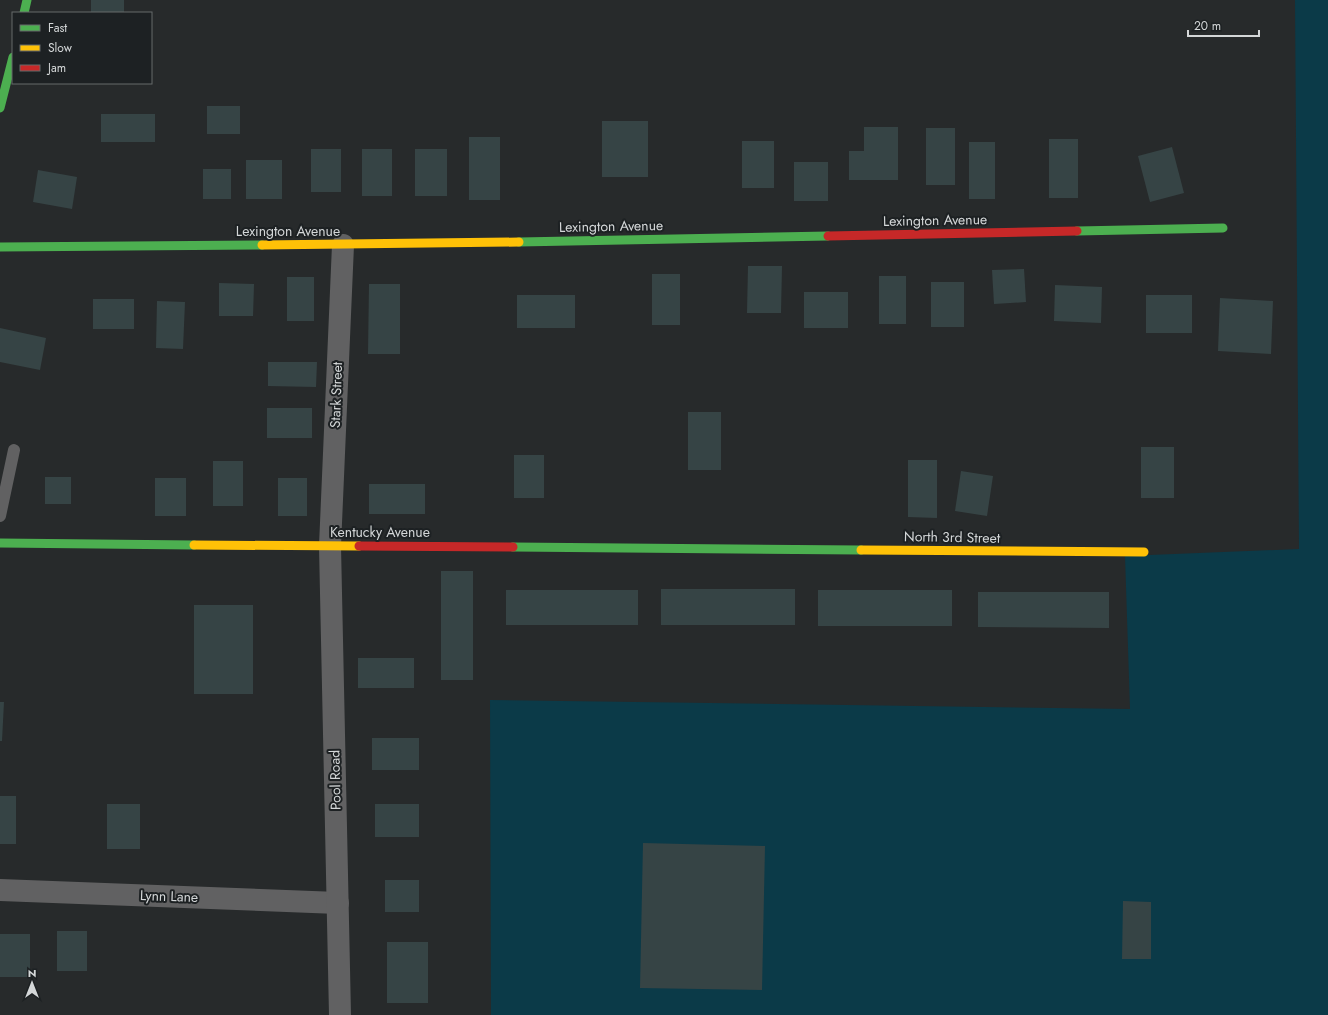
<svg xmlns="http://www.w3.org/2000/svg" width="1328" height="1015" viewBox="0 0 1328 1015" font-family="Jost,sans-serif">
  <rect width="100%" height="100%" fill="#272a2b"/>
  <polygon fill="#0b3a48" points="1295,0 1328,0 1328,1015 491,1015 490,700 1130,709 1125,556 1299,549"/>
  <g fill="#364445">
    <rect x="91" y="0" width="33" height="13"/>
    <rect x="207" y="106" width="33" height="28"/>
    <rect x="101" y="114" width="54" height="28"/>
    <rect x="602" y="121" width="46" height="56"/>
    <polygon points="864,127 898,127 898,180 849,180 849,151 864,151"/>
    <rect x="926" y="128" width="29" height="57"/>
    <rect x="469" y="137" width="31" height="63"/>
    <rect x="1049" y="139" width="29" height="59"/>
    <rect x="742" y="141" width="32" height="47"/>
    <rect x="969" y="142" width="26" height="57"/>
    <polygon points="1172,147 1184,193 1150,202 1138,156"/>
    <rect x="311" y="149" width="30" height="43"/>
    <rect x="362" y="149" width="30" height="47"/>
    <rect x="415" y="149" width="32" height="47"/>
    <rect x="246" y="160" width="36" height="39"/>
    <rect x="794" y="162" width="34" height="39"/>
    <rect x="203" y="169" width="28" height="30"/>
    <polygon points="38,170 77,177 72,209 33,202"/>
    <polygon points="748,266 782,266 781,313 747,313"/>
    <polygon points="1024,269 1026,302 994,304 992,270"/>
    <rect x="652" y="274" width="28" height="51"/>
    <rect x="879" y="276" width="27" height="48"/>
    <rect x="287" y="277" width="27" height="44"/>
    <rect x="931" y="282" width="33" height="45"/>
    <polygon points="219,283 254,284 253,316 219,316"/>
    <polygon points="369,284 400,284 400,354 368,354"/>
    <polygon points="1055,285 1102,287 1101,323 1054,321"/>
    <rect x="804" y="292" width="44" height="36"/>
    <rect x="517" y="295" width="58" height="33"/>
    <rect x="1146" y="295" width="46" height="38"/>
    <polygon points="1220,298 1273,301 1271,354 1218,351"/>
    <rect x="93" y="299" width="41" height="30"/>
    <polygon points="157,301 185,302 183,349 156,348"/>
    <polygon points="0,328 46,338 40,370 0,362"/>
    <polygon points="268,362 317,362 316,387 268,386"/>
    <rect x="267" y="408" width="45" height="30"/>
    <rect x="688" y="412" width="33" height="58"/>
    <rect x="1141" y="447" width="33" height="51"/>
    <rect x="514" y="455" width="30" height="43"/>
    <polygon points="908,460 937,460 937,518 908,517"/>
    <rect x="213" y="461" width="30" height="45"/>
    <polygon points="961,471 993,476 987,516 955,511"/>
    <rect x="45" y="477" width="26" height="27"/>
    <rect x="155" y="478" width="31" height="38"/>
    <rect x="278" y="478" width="29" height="38"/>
    <rect x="369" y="484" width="56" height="30"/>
    <rect x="441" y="571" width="32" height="109"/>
    <rect x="661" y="589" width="134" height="36"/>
    <rect x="506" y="590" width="132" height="35"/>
    <rect x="818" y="590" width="134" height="36"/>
    <polygon points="978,592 1109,592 1109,628 978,627"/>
    <rect x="194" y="605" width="59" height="89"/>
    <rect x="358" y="658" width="56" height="30"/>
    <polygon points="0,702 4,702 2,741 0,741"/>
    <rect x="372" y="738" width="47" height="32"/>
    <rect x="0" y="796" width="16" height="48"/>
    <rect x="107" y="804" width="33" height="45"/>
    <rect x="375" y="804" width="44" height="33"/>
    <polygon points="643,843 765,846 762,990 640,988"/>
    <rect x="385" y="880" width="34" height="32"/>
    <polygon points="1123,901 1151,902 1151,959 1122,959"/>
    <rect x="57" y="931" width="30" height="40"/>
    <rect x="0" y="934" width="30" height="43"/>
    <rect x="387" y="942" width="41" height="61"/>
  </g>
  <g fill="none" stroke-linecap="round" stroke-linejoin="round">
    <polyline stroke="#616162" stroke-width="12" points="0,516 14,450"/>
    <g stroke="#616162" stroke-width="22">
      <polyline points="0,890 338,903"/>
      <polyline points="340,1015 330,546 343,245"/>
    </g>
    <g stroke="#4caf50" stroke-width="9">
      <polyline points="24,13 27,0"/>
      <polyline points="0,108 13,57"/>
      <polyline points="1077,231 1223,228"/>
      <polyline points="519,242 828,236"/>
      <polyline points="0,247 262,245"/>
      <polyline points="0,543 194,545"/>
      <polyline points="513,547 861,550"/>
    </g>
    <g stroke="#ffc107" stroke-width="9">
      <polyline points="262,245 519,242"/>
      <polyline points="194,545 359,546"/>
      <polyline points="861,550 1144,552"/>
    </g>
    <g stroke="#c62828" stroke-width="9">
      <polyline points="828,236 1077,231"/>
      <polyline points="359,546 513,547"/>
    </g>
  </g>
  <g text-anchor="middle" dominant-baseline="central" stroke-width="4" stroke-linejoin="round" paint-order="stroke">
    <g font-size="14" fill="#d4d7d8" stroke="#1d2123">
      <text transform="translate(935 220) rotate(-1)">Lexington Avenue</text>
      <text transform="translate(611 226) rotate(-1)">Lexington Avenue</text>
      <text x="288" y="231">Lexington Avenue</text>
      <text transform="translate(336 395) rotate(-88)">Stark Street</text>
      <text x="380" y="532">Kentucky Avenue</text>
      <text transform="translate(952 537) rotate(1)">North 3rd Street</text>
      <text transform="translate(335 780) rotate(-91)">Pool Road</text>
      <text transform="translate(169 896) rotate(2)">Lynn Lane</text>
    </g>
  </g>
  <rect x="12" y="12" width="140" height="72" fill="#1d2123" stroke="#666a6b"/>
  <rect x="20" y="25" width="20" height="6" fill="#4caf50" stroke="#666a6b"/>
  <text x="48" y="32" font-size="12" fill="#d4d7d8">Fast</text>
  <rect x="20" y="45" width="20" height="6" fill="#ffc107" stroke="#666a6b"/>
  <text x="48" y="52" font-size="12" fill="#d4d7d8">Slow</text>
  <rect x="20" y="65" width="20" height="6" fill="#c62828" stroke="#666a6b"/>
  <text x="48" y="72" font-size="12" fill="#d4d7d8">Jam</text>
  <g transform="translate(32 983)" stroke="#1d2123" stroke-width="3" paint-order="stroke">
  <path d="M0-3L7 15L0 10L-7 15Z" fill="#d4d7d8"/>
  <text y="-6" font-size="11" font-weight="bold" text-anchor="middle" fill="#d4d7d8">N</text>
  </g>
  <path d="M1188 30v6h71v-6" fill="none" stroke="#d4d7d8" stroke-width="2"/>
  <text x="1194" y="30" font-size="12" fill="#d4d7d8" stroke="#1d2123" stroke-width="3" paint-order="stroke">20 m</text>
</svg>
